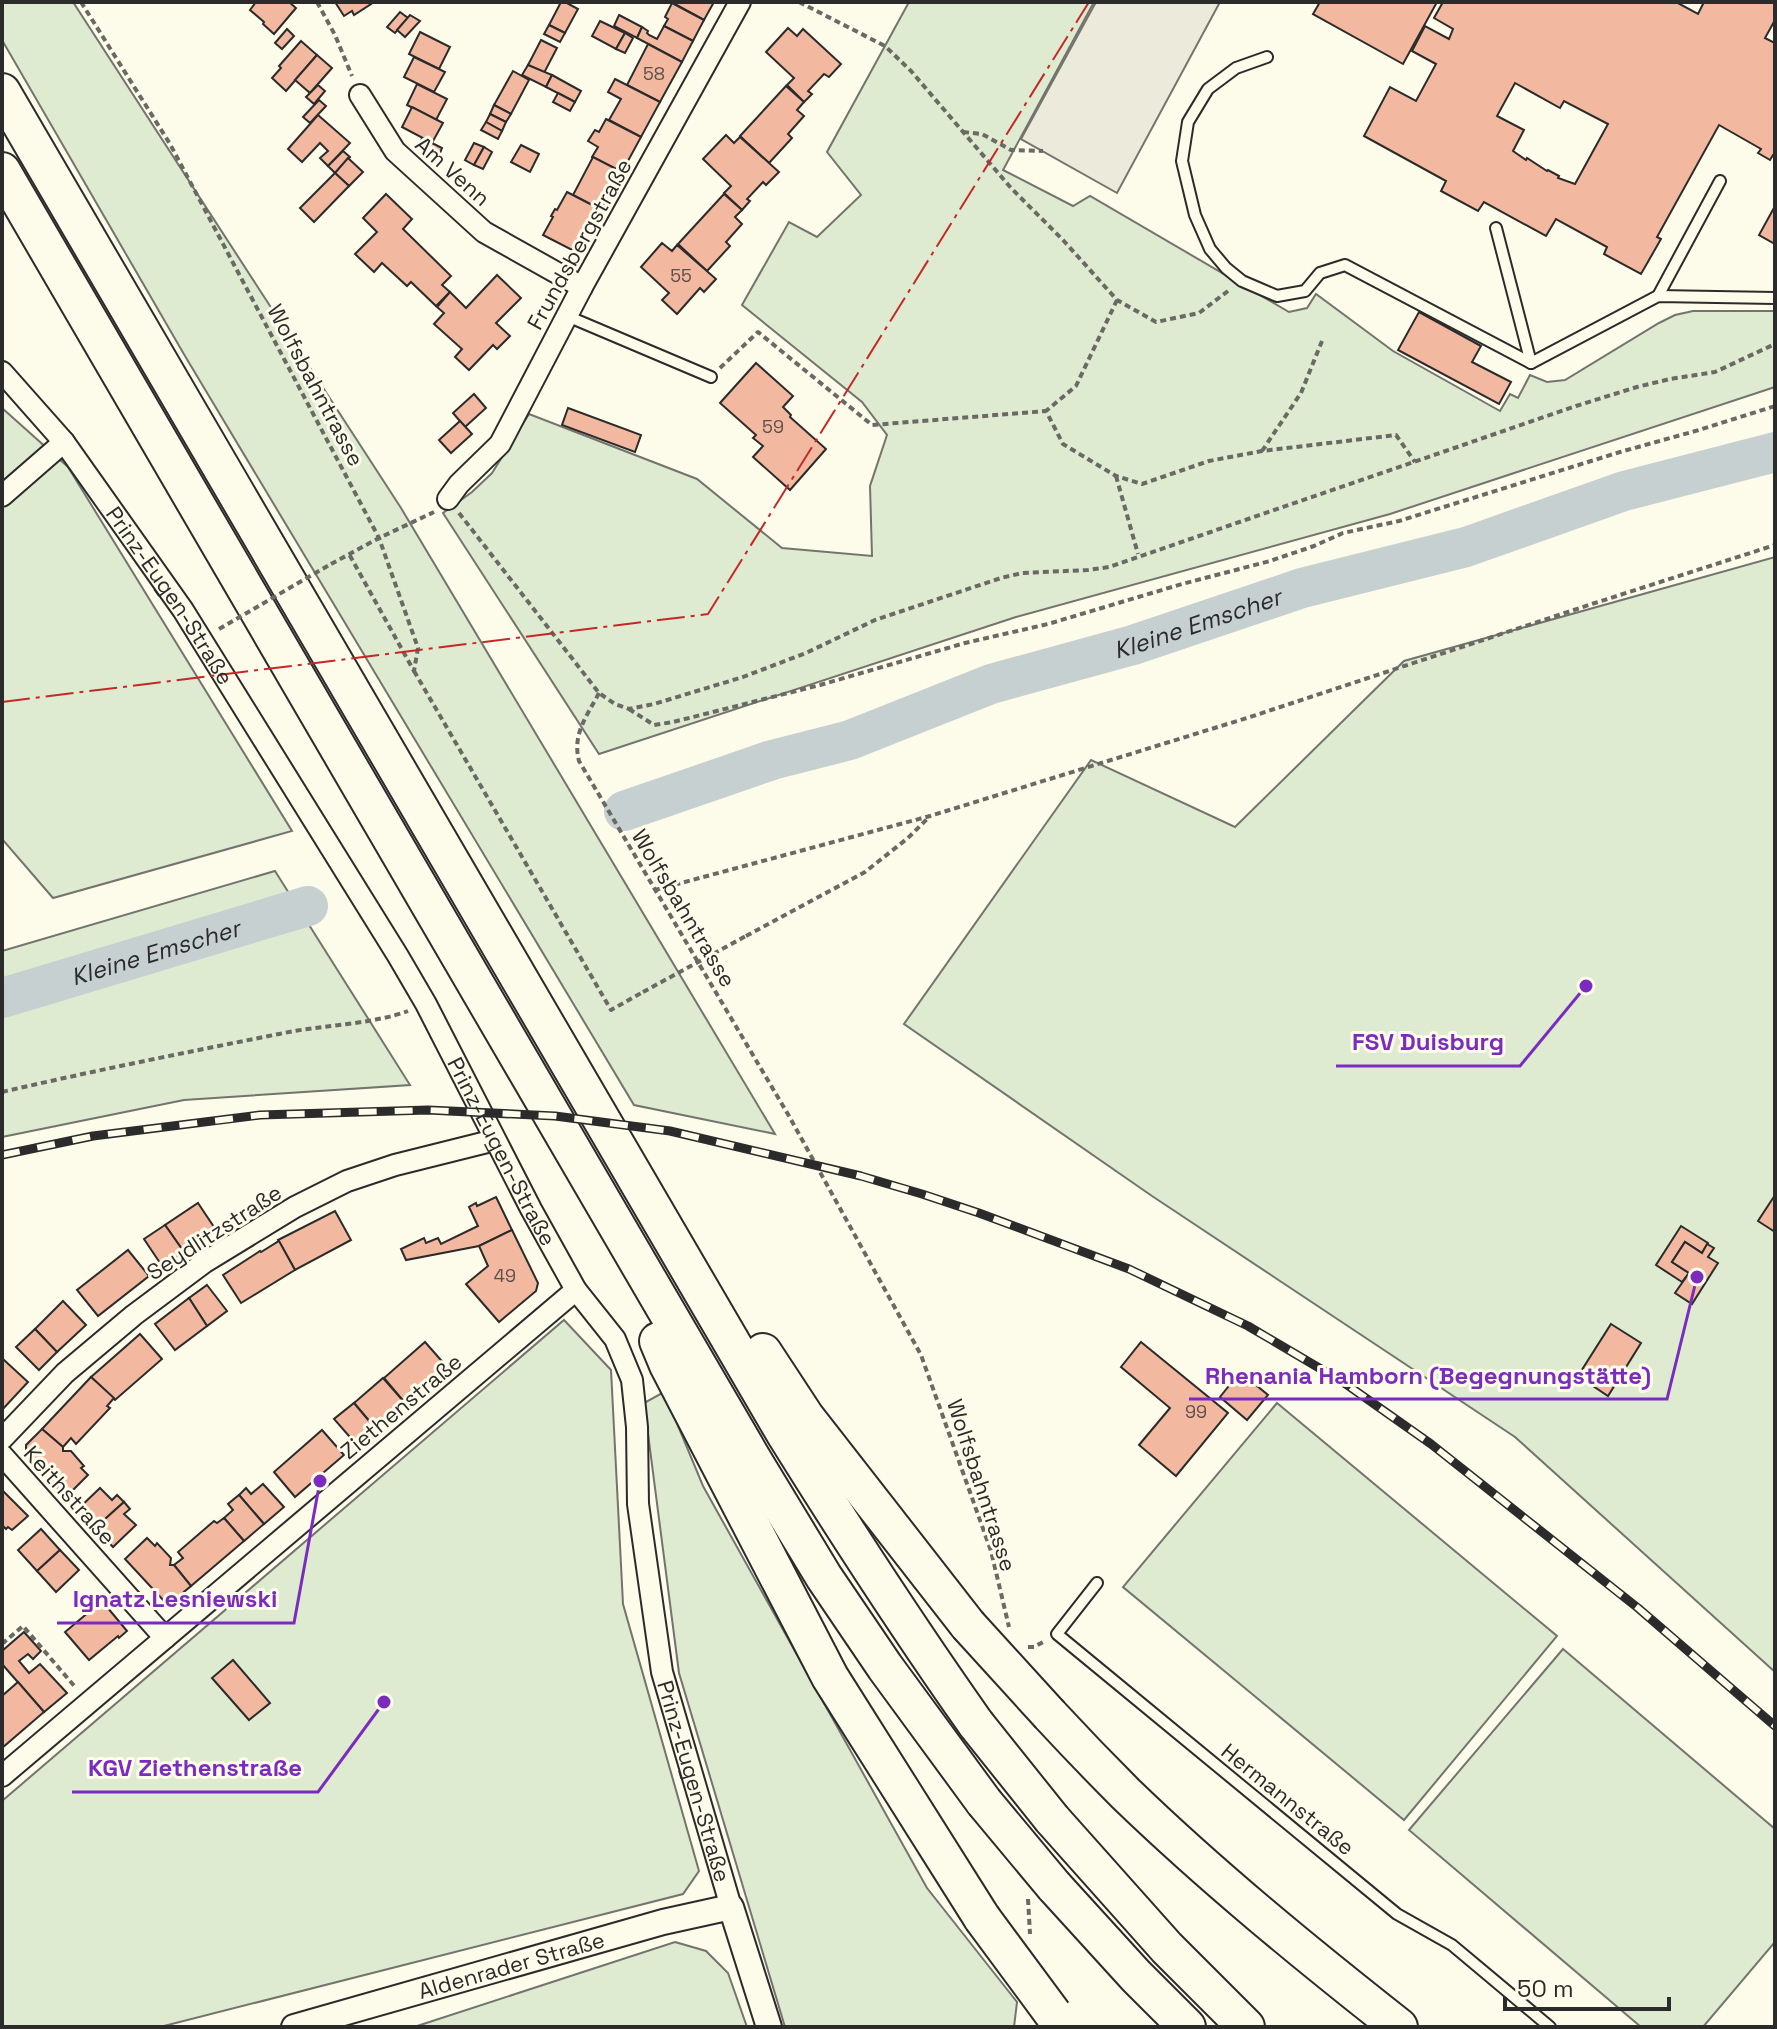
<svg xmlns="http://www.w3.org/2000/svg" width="1777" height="2029" viewBox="0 0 1777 2029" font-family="'Space Grotesk',sans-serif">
  <rect width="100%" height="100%" fill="#fdfbea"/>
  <g fill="#deebd1" stroke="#74746e" stroke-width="2">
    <polygon points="2,2 73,2 401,508 775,1134 634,1105 185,356 2,40"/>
    <polygon points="909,2 1094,2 1003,170 1073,206 1090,196 1289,312 1307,308 1316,294 1393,351 1500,411 1510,394 1518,398 1530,375 1547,382 1565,380 1659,323 1675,315 1693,311 1775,311 1775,387 1390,514 1016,617 599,754 443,513 472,492 492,473 529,414 697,479 782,548 872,556 870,486 887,435 862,402 742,305 789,222 817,237 861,195 827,152"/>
    <polygon points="2,408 68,467 292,831 53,898 2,839"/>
    <polygon points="1775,557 1775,1672 1515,1437 1152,1196 904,1024 1091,760 1235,827 1404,661"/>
    <polygon points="275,871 410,1085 184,1100 2,1137 2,951"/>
    <polygon points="564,1320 611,1370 623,1604 699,1871 683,1894 160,2027 2,2027 2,1801"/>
    <polygon points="664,1392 703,1486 927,1888 1017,2002 1014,2027 785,2027 679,1673 644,1403"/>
    <polygon points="1277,1403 1557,1636 1404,1820 1123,1587"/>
    <polygon points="1563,1649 1775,1829 1775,1942 1703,2027 1641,2027 1409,1830"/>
    <polygon points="675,1942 706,1951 728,1973 747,2027 414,2027"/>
  </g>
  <polygon fill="#eceadb" stroke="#74746e" stroke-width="2" points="1096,2 1220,2 1117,193 1021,139"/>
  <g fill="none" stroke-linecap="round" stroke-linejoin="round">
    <g stroke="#c7d0d0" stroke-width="40">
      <path id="s1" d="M624,811l148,-51 78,-20 141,-56 142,-39 169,-57 164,-41 158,-56 151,-39"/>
      <path id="s2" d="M2,998l306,-92"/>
    </g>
  </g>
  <g fill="#f2b8a0" stroke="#2b2b2b" stroke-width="2" fill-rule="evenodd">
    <polygon points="256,2 289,2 296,8 274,34 263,24 264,22 250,10"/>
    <polygon points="335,2 369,2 371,4 354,15 352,11 344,16"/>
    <polygon points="561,2 565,2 578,9 565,33 549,25"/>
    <polygon points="671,2 714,2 704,20"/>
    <polygon points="1320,2 1437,2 1403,64 1313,14"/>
    <path d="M1443,2h233l22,12 6,-12h71v18l-10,18 10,5v113l-2,-1 -3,5 -12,-7 3,-4 -42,-24 -62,112 4,2 -20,35 -37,-20 3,-7 -51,-28 -10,17 -62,-34 -6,9 -37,-20 5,-10 -82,-45 26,-49 26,14 20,-37 -24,-13 13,-25 24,13 4,-10 -19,-11zM1515,83l45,25 4,-7 44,23 -33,60 -17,-6 1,-2 -11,-6 -1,1 -20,-13 -1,2 -13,-9 11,-21 -27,-14z"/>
    <polygon points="672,3 704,20 693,41 664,26 668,19 665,17"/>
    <polygon points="400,12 408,18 395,33 387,27"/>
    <polygon points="410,15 420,21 405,37 397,30"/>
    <polygon points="619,15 642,27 637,38 614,26"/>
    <polygon points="600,21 625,33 616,49 592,36"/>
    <polygon points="549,25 565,33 560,42 544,34"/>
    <polygon points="664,26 693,41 682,62 637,38 642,27 648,31 647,33 649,35 657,39"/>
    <polygon points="788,28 797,36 803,29 841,64 829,77 824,74 808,91 812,94 804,102 787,85 794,78 766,52"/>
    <polygon points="287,29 294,36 282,49 275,43"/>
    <polygon points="420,32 450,47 439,69 409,54"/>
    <polygon points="625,33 633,38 625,53 616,49"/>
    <polygon points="541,40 557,48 544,73 528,65"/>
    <polygon points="301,41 317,55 286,91 272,78 281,68 279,66"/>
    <polygon points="648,44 682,62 660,102 627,85"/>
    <polygon points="317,55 332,68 310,93 295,80"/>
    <polygon points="414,57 445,72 434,92 404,77"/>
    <polygon points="528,65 552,75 546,87 522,75"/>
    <polygon points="513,71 529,80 511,114 494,105"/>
    <polygon points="552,75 581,91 575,102 546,87"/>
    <polygon points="615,79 660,102 641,137 609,120 621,99 608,92"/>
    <polygon points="417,84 447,99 436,120 407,105"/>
    <polygon points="318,85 325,91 314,104 306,97"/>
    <polygon points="786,86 804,102 797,110 804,116 788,134 792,138 769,163 740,136"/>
    <polygon points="558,93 575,102 570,111 553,102"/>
    <polygon points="319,100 326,106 310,123 303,117"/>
    <polygon points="494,105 511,114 506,122 490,114"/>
    <polygon points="412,107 443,123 432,143 402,127"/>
    <polygon points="490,114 506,122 502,131 486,122"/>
    <polygon points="318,115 350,143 328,166 320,158 328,151 320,143 302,162 288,149"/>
    <polygon points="606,119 641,137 622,172 592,157 598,147 588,141 595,130 599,132"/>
    <polygon points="486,122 502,131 498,139 481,130"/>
    <polygon points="726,135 734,143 740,137 779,172 766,185 763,182 747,199 750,201 742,210 724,193 731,186 703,159"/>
    <polygon points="422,138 442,148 438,158 418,147"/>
    <polygon points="474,143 484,147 474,165 465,160"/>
    <polygon points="521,145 539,154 530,172 511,162"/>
    <polygon points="484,147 492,152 483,169 474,165"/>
    <polygon points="343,151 350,157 335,173 328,166"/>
    <polygon points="593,157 622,172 601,210 573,195"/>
    <polygon points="348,158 363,172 349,186 335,173"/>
    <polygon points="335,173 349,186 314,222 300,208"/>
    <polygon points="567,192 596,207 572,250 543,235 553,217 551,216 555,209 557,210"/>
    <polygon points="386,194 412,219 403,229 451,276 442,285 450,292 436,306 411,282 407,286 382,263 374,272 355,254 377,232 363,218"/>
    <polygon points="724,194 742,210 735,217 742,224 726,242 730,246 707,271 678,244"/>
    <polygon points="1775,206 1775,244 1759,235"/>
    <polygon points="662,243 672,251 677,245 716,279 704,292 700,288 677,314 662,300 669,293 641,267"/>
    <polygon points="497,275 521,298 496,323 510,336 497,349 493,345 469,370 455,357 462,349 434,324 444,313 437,307 450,292 466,308"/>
    <polygon points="1419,312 1481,346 1472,362 1511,382 1499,404 1398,350"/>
    <polygon points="756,363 793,396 783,407 791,415 790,417 826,449 790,490 753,457 763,446 753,438 756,435 720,403"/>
    <polygon points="474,394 486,408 465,427 453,413"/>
    <polygon points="568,408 641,435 635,452 562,425"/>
    <polygon points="460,421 472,434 451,453 439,440"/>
    <polygon points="1775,1195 1775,1232 1758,1221"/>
    <polygon points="496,1197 512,1230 479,1246 406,1260 401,1249 424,1238 426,1243 438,1238 441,1244 478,1226 469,1207 476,1203 477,1206"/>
    <polygon points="198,1203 216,1230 184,1252 165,1225"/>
    <polygon points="335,1211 351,1240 295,1270 278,1240"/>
    <polygon points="165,1225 184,1252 162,1266 144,1239"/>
    <polygon points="1681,1226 1708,1243 1702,1253 1685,1242 1672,1262 1689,1273 1682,1282 1656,1265"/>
    <polygon points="512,1230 538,1283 536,1291 499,1322 466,1284 488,1266 479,1246"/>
    <polygon points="279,1241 295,1270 241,1303 223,1275 260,1251 261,1252"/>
    <polygon points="1685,1242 1702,1253 1707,1244 1714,1248 1708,1257 1718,1263 1692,1304 1675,1293 1689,1273 1672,1262"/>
    <polygon points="128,1250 149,1276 98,1316 77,1290"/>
    <polygon points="207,1285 227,1311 207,1326 189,1298"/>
    <polygon points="189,1298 207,1326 175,1350 155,1324"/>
    <polygon points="63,1301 86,1325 57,1352 35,1329"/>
    <polygon points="1611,1324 1641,1343 1608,1396 1578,1376"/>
    <polygon points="35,1329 57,1352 39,1370 16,1347"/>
    <polygon points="140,1334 162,1359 115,1400 91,1377"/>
    <polygon points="425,1342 447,1367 405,1403 384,1378"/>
    <polygon points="1141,1342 1228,1413 1176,1476 1139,1445 1170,1408 1121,1367"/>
    <polygon points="4,1360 28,1382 2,1410 2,1362"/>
    <polygon points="1240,1372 1268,1395 1247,1420 1220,1397"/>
    <polygon points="91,1377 114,1398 107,1406 110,1408 76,1444 71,1438 63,1447 42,1429"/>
    <polygon points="383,1378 405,1403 375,1428 354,1403"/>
    <polygon points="354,1403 375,1428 356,1444 334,1419"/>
    <polygon points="42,1429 63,1447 63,1451 71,1451 84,1466 81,1468 88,1475 66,1497 26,1455 26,1445"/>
    <polygon points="322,1430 344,1455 295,1497 274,1472"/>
    <polygon points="263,1484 284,1507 264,1524 239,1495 246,1488 251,1494"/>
    <polygon points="100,1488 112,1500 117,1495 124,1502 95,1528 78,1509"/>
    <polygon points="2,1490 28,1516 12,1530 8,1527 6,1529 2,1525"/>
    <polygon points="239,1495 264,1524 244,1541 224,1518 233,1510 228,1504"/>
    <polygon points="124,1502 130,1509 124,1514 136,1525 113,1547 95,1528"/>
    <polygon points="224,1518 244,1541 191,1586 174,1565 183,1558 178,1552 214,1521 217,1523"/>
    <polygon points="41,1529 60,1550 37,1571 18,1550"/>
    <polygon points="147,1538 155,1546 157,1543 171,1558 170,1565 174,1565 191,1586 173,1601 164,1601 125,1559"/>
    <polygon points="60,1550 79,1570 56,1592 37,1571"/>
    <polygon points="102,1601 127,1631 119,1638 118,1636 89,1660 65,1632"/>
    <polygon points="24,1632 41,1651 33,1659 28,1654 19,1661 29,1673 40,1664 67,1693 44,1712 2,1664 2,1651"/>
    <polygon points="233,1660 270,1703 249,1720 212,1678"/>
    <polygon points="18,1682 44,1712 2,1748 2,1696"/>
  </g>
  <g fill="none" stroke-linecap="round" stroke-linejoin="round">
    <g stroke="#2b2b2b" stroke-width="14">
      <g id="service">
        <polyline points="1267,57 1236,68 1208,89 1188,122 1182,161 1195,215 1210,249 1226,268 1242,281 1277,296 1305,291 1320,273 1345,265 1531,363 1658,296 1775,298"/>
        <polyline points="1496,228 1531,363"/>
        <polyline points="1658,296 1720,181"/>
        <polyline points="567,316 711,377"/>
        <polyline points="1097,1583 1057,1634 1397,1914 1452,1945 1550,2027"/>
      </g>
    </g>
    <g stroke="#2b2b2b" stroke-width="24">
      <g id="minor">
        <polyline points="360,95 395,151 484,232 582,287"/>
        <path id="s3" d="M2,372l62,70 119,168 215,346 28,48 105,205 45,81 39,49 17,41 5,47 1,77 24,168 69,235"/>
        <polyline points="2,496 64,442"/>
        <polyline points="448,499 459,484 500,444 582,287 740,2"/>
        <polyline points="2,1439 65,1373 134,1315 205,1262 295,1207 347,1181 395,1165 495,1140"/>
        <polyline points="2,1455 165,1638"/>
        <polyline points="2,1776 576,1290"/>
      </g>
    </g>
    <g stroke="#2b2b2b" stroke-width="28">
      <g id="tertiary">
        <path id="s4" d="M294,2027l369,-105 68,-15 38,120"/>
      </g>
    </g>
    <g stroke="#2b2b2b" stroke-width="40">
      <g id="motorway">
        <path d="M2,92l783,1342c61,98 124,195 191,290"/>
        <polyline points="2,171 752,1458 824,1577 885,1667 984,1802"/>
        <polyline points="658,1341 668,1365 830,1677 982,1918"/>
        <polyline points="763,1352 805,1416 968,1625"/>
        <path d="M1050,1715c25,27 50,53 76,79 86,83 179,159 273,233"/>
        <polyline points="1052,1819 1167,1948 1246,2027"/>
        <polyline points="1054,1886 1136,1976 1187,2027"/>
      </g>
    </g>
    <g stroke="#6a6964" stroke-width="4" stroke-dasharray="6 4" stroke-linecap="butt">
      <polyline points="81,2 170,144 379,538 418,648 414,671 349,554"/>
      <polyline points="317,2 335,35 352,76"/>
      <polyline points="799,2 885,46 911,71 1011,188 1063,240 1117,300 1156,322 1199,313 1228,291"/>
      <polyline points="963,132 982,134 1011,150 1043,151"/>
      <polyline points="1117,300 1076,386 1046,411 1063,444 1116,476 1142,484 1209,461 1262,451 1396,435 1415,462"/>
      <polyline points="720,368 758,332 872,425 1046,411"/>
      <polyline points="1262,451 1301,393 1322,341"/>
      <polyline points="1116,476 1138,554"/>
      <polyline points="459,513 599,693 615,704 629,709 654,704 743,677 806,653 875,620 1001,578 1022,573 1088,570 1109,567 1576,406 1637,387 1670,379 1715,372 1775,344"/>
      <polyline points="331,564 379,538 434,512"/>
      <polyline points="414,671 611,1010 643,992"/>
      <path d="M599,693c-12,23 -27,41 -20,68l210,355 132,239 70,196 18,76"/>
      <polyline points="629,709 654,725 673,722 820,685 965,643 1048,624 1182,584 1270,561 1314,546 1343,533 1399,521 1620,452 1699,430 1775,406"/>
      <polyline points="655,890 930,816 1250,717 1595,603 1775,545"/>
      <polyline points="746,936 865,872 908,838 930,816"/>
      <path d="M2,1092c95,-22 191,-41 287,-60 37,-7 84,-8 119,-21"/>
      <polyline points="2,1644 23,1626 76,1688"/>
      <polyline points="1028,1647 1034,1647 1045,1641"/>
      <polyline points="1028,1899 1030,1934"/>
    </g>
    <use href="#service" stroke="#fdfbea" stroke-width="10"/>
    <use href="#minor" stroke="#fdfbea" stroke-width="20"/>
    <use href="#tertiary" stroke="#fdfbea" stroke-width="24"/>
    <use href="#motorway" stroke="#fdfbea" stroke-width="36"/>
    <g stroke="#2b2b2b" stroke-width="9">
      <polyline id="rail" points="2,1155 93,1136 260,1115 428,1110 555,1116 670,1131 861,1176 922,1194 979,1213 1129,1269 1248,1326 1343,1382 1431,1444 1638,1608 1775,1726"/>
    </g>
    <use href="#rail" stroke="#fdfbea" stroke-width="6" stroke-dasharray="18" stroke-linecap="butt"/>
    <g stroke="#2b2b2b" stroke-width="40" stroke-linecap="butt">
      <g id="motorway-bridge">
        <polyline points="968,1625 1050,1715"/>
        <polyline points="976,1724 1052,1819"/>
        <polyline points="984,1802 1054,1886"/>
        <polyline points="982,1918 1053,2014"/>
      </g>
    </g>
    <g stroke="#6a6964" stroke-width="4" stroke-dasharray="6 4" stroke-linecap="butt">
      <polyline points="219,629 331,564"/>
      <polyline points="643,992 746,936"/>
    </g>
    <use href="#motorway-bridge" stroke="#fdfbea" stroke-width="36"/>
    <polyline stroke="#c62828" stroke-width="2" stroke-dasharray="28 6 4 6" stroke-linecap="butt" points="2,702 708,614 1089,2"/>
  </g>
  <g text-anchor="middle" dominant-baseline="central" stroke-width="6" stroke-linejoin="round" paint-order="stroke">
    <g font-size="18" fill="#5d4e48">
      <text x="654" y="73">58</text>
      <text x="681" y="275">55</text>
      <text x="773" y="426">59</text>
      <text x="505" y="1275">49</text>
      <text x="1196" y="1411">99</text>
    </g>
    <g font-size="22" fill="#2b2b2b" stroke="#fdfbea">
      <text transform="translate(453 171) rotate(42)">Am Venn</text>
      <text transform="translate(579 244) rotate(-61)">Frundsbergstraße</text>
      <text transform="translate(316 385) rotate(62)">Wolfsbahntrasse</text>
      <text stroke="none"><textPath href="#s3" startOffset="280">Prinz-Eugen-Straße</textPath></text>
      <text transform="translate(684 908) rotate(59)">Wolfsbahntrasse</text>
      <text stroke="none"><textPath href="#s3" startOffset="928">Prinz-Eugen-Straße</textPath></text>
      <text transform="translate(214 1232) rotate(-33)">Seydlitzstraße</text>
      <text transform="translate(401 1406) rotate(-40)">Ziethenstraße</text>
      <text transform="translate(982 1485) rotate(72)">Wolfsbahntrasse</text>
      <text transform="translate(70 1495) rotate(48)">Keithstraße</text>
      <text stroke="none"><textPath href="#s3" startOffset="1600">Prinz-Eugen-Straße</textPath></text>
      <text transform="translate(1288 1799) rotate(39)">Hermannstraße</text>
      <text stroke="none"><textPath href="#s4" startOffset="226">Aldenrader Straße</textPath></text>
    </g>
    <g font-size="24" font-style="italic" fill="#2b2b2b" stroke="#fdfbea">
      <text stroke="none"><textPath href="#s1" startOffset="604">Kleine Emscher</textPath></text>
      <text stroke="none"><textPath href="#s2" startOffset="160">Kleine Emscher</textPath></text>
    </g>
  </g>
  <path fill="none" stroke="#7b2cbf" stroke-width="3" d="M1586 986L1520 1066H1336M1697 1277L1667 1399H1189M320 1481L294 1623H57M384 1702L318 1792H72"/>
  <g fill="#7b2cbf" stroke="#fdfbea" stroke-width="3">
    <circle cx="1586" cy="986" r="8"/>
    <circle cx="1697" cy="1277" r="8"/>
    <circle cx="320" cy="1481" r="8"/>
    <circle cx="384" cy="1702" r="8"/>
  </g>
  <g font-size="24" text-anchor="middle" font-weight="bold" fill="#7b2cbf" stroke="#fdfbea" stroke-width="6" stroke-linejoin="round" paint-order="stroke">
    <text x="1428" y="1050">FSV Duisburg</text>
    <text x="1428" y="1384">Rhenania Hamborn (Begegnungstätte)</text>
    <text x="175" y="1607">Ignatz Lesniewski</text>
    <text x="195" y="1776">KGV Ziethenstraße</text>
  </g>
  <rect width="1777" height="2029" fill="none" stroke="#2b2b2b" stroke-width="8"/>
  <path d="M1505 1997v12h164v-12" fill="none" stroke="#2b2b2b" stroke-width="4"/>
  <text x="1517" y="1997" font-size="24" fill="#2b2b2b" stroke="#fdfbea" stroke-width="6" paint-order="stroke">50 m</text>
</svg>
